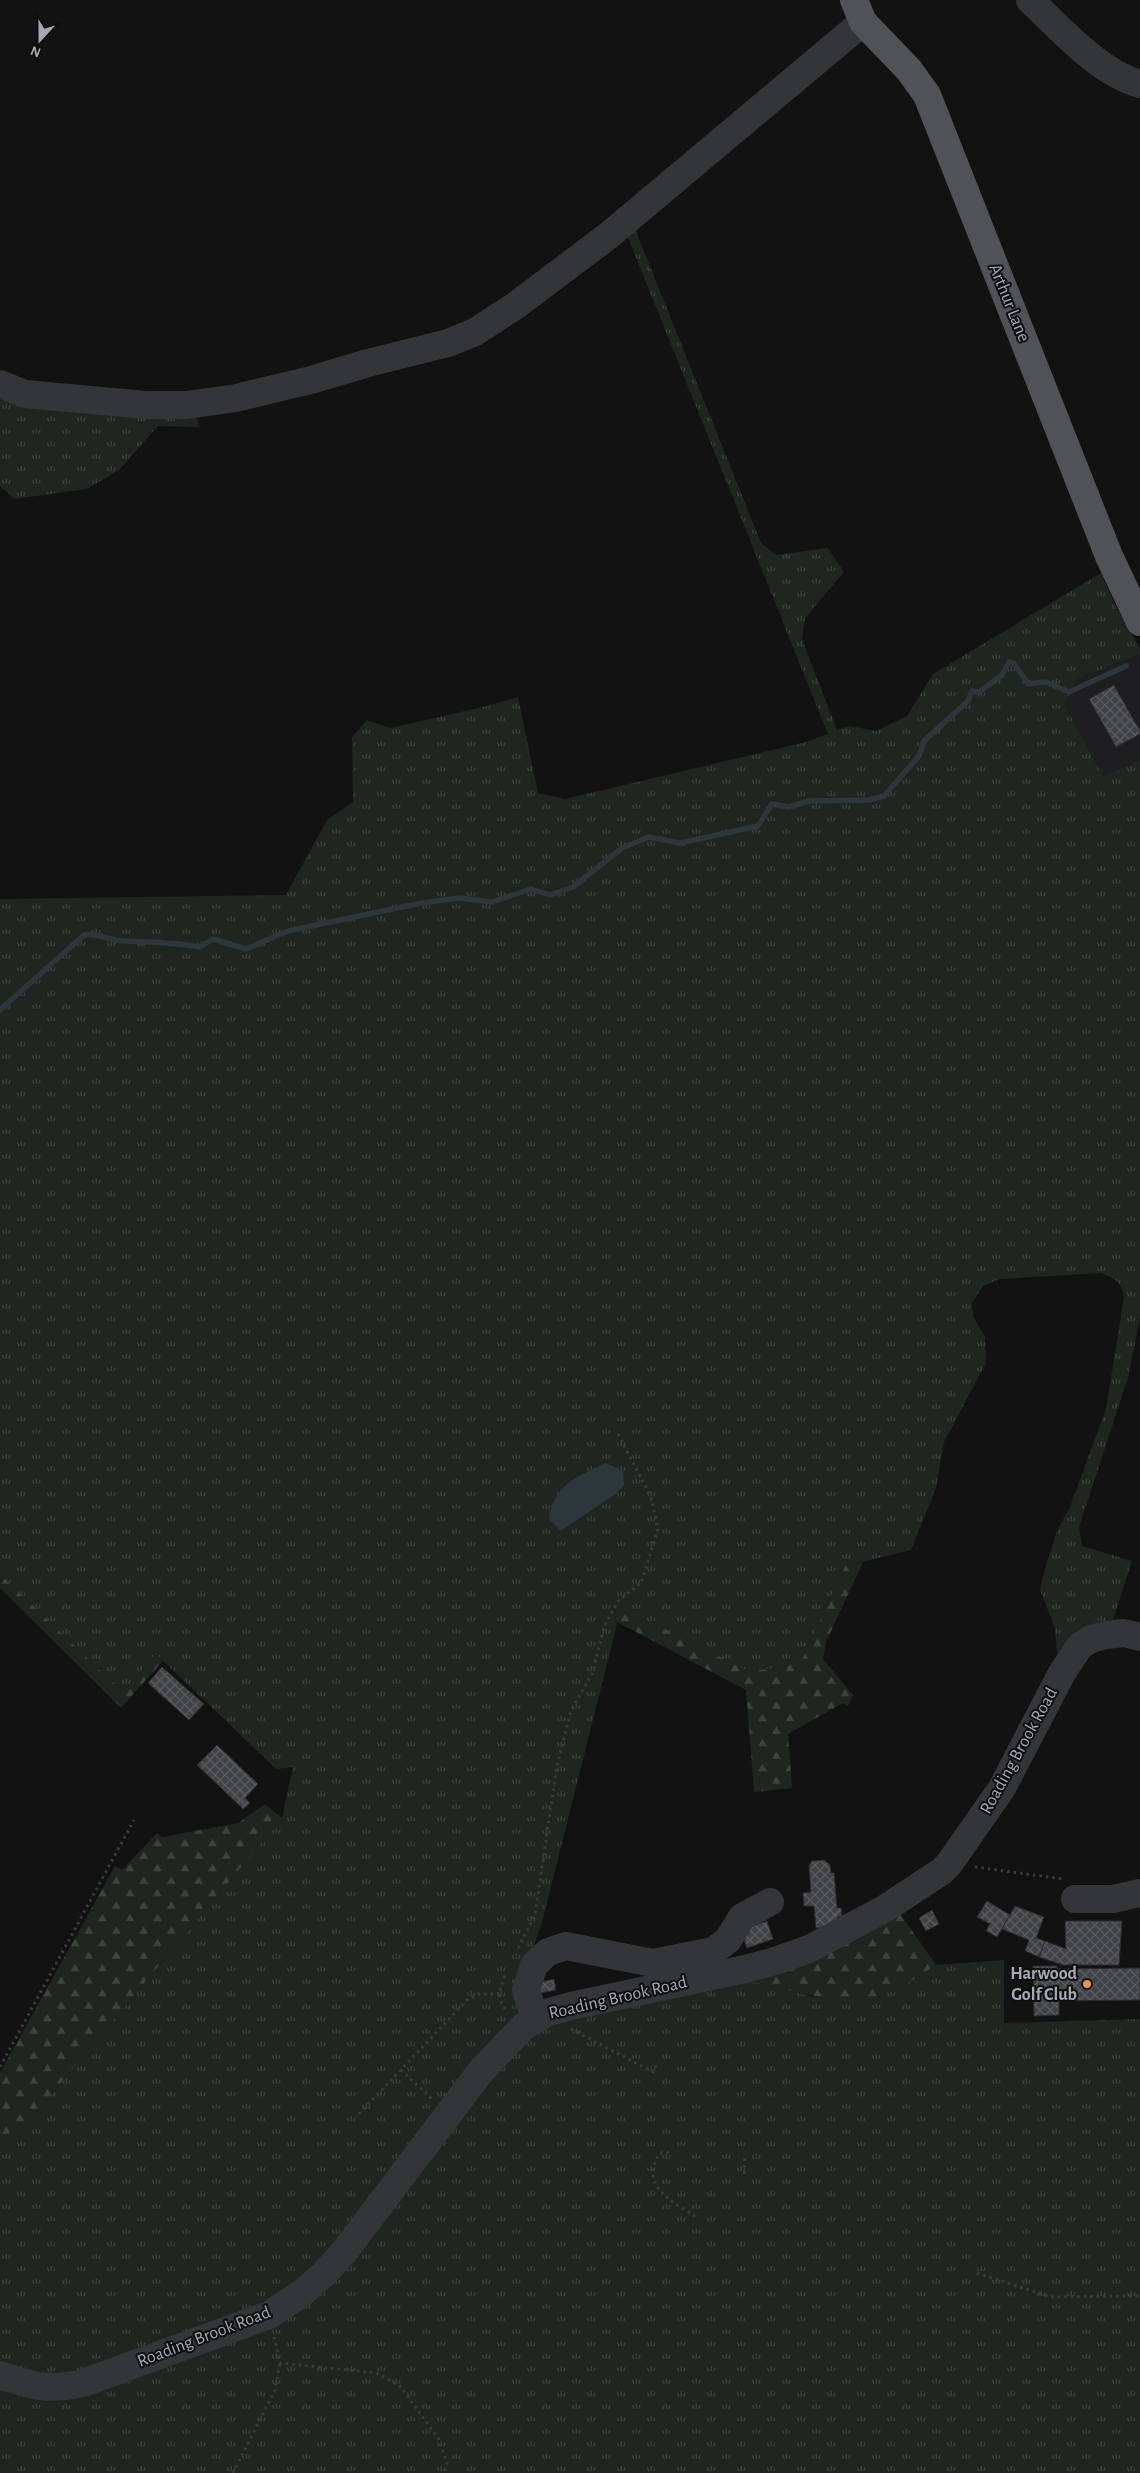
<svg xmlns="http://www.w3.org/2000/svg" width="1140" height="2473" viewBox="0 0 1140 2473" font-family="'Alegreya Sans',sans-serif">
  <defs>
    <pattern id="grass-tufts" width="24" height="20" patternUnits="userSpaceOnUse" patternTransform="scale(1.25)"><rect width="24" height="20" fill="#1f261f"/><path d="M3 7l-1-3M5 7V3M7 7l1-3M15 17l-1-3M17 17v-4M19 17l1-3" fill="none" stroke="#3d433d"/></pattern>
    <pattern id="forest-firs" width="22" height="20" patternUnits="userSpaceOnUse" patternTransform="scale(1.25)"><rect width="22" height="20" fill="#1f261f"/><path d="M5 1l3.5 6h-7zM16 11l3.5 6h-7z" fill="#3d433d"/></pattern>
    <pattern id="building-cross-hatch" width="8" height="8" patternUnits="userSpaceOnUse" patternTransform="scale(1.25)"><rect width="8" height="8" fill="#414246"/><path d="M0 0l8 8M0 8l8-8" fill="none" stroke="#595b5e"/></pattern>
  </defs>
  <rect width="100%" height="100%" fill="#121213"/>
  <polygon fill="#1e1e20" points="1140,654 1140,760 1103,776 1064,704 1078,679"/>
  <g fill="url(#grass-tufts)">
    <path d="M633,224l128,319 15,12 52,-7 16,24 -39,46 -3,21 35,91 13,-4 26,5 31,-15 26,-42 168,-101 15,34 24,41v6l-62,25 -14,25 39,72 37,-16v557l-12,61 -49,149 3,19 50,15 -19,58c-24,8 -40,15 -56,35l-2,-26 -15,-38 6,-25 11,-34 13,-24 36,-98 18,-111c-2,-16 -8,-19 -23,-25l-101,6 -17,7 -11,17 1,13 12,21 1,26 -42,79 -8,46 -25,62 -66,16 -44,96 -51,10 -129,-64 -80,318 -15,40 8,37 209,-24 72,18 81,-8 40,-24 68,-5v63l136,-4v454h-1140v-334l34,-24 248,-297 11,-51 -17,2 -120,-115 -33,38 -123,-118v-675l286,-4 41,-75 26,-18 -1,-65 15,-17 23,8 97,-22 31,-9 20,96 27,6 241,-57 22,-8 -203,-504z"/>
    <polygon points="0,389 196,417 200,427 158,426 119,470 87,489 14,499 0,486"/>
  </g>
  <g fill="url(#forest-firs)">
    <polygon points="863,1562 826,1642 823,1659 853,1695 848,1706 843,1703 788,1734 792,1788 754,1792 746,1690 617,1622 621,1607 750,1672 801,1662 845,1566"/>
    <polygon points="0,1574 123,1692 156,1654 163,1661 121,1708 0,1588"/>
    <polygon points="265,1804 282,1818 34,2115 0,2139 0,2073 115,1866 122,1870 157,1833 162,1837 238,1823"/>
    <path d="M898,1911l38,54c-13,8 -25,17 -39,24 -49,22 -105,2 -154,-10z"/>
  </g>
  <path fill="#2c363b" d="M606,1463l17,8 1,14 -7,8 -56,38 -12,-12c3,-33 30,-44 57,-56z"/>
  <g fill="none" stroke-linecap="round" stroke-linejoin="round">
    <path stroke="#2c363b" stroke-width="5.5" d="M0,1010l84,-75c13,-3 24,5 38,6 26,1 52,1 78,6l13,-8 33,10 42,-18 133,-28 38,-5 33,4 39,-13 19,6 23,-8 49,-39 27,-11 31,6 78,-17 14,-22 17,3 20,-6 60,-1 15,-4 35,-40 6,-16 43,-39 4,-10 7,1 23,-17 7,-13 5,1 14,21 18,-2 23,10 57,-26"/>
  </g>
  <g fill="url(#building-cross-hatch)" stroke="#2c2c2f">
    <polygon points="1114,685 1140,731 1140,734 1116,747 1089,699"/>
    <polygon points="162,1667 204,1704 189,1720 148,1683"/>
    <polygon points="217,1745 258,1784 245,1798 250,1803 243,1809 197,1765"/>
    <polygon points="824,1860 830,1865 831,1873 834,1873 837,1908 841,1908 842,1916 837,1917 838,1926 816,1928 814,1906 804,1906 803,1893 811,1892 809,1865 812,1861"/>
    <polygon points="987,1901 1010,1915 997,1937 986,1931 990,1924 977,1917"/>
    <polygon points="1015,1906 1044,1917 1036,1938 1045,1941 1039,1957 1025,1951 1029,1940 1002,1929"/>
    <polygon points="932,1910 939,1924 926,1931 919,1918"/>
    <polygon points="767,1921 773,1939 747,1948 741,1930"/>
    <polygon points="1065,1921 1122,1921 1119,1965 1063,1965 1039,1957 1045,1941 1066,1949"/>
    <polygon points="1033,1966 1057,1966 1057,1969 1140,1968 1140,2000 1059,2001 1059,2015 1034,2016"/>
    <polygon points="554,1979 556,1990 534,1994 532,1984"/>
  </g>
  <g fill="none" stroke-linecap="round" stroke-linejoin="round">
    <g stroke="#393c3f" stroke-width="3" stroke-dasharray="2.5 4" stroke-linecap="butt">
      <polyline points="975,1867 1063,1879"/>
      <polyline points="518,1948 535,1915 557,1765 571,1711 593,1672 604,1627 618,1601 641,1583 658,1529 651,1497 617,1432"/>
      <path d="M505,1976c-6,12 -8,24 2,35"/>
      <polyline points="571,2029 653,2072 657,2063"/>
      <polyline points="0,2067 134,1820"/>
      <polyline points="401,2070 432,2099"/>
      <polyline points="359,2114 467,2000 479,1994 500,1994"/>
      <path d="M669,2152l-9,1c-22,32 12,49 35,63"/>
      <polyline points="744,2174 745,2154"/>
      <polyline points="977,2273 1051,2297 1140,2296"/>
      <polyline points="274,2337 280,2363 376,2373 400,2386 438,2438 447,2463 444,2473"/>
      <polyline points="233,2473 275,2390 280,2363"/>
    </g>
    <g stroke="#333538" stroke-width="28">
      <path d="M1030,0c31,29 69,73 110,84"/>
      <polyline points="0,384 25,394 146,405 187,405 236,398 311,380 368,363 448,343 475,332 515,306 608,236 863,22"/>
      <polyline points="1075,1899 1113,1899 1140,1893"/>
      <polyline points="535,2018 526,1990 534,1965 548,1952 566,1946 653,1963 713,1951 728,1940 742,1917 770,1902"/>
      <path d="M0,2375c31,11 50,16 83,8l186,-68 33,-22 22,-19 20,-22 137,-181 43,-45 25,-14 22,-6 174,-37 30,-8 34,-12 77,-41 56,-37 7,-7 53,-76 61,-117 17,-25 11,-7 15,-4 18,-2 16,4"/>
    </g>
    <polyline stroke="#505257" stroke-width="28" points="854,0 863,22 909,70 927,95 1109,556 1140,622"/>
  </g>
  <circle fill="#e4993a" stroke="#0d0d0e" stroke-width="2" cx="1087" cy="1984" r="5"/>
  <g text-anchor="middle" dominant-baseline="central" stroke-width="4" stroke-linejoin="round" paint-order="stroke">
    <g font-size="18" fill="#a4aab3" stroke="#0d0d0e">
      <text transform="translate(1009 303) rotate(68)">Arthur Lane</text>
      <text transform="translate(1019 1751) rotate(-61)">Roading Brook Road</text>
      <text transform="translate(618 1998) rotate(-13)">Roading Brook Road</text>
      <text transform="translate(204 2337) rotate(-21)">Roading Brook Road</text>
    </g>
    <g font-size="18" font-weight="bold" fill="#a4aab3" stroke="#0d0d0e" text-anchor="end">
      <text x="1077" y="1974">Harwood<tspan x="1077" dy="21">Golf Club</tspan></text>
    </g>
  </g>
  <g transform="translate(40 40) rotate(201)" stroke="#0d0d0e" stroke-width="4" paint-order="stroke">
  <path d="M0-4L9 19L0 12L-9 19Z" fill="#a4aab3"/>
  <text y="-8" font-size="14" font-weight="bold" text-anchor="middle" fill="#a4aab3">N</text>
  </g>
</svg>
